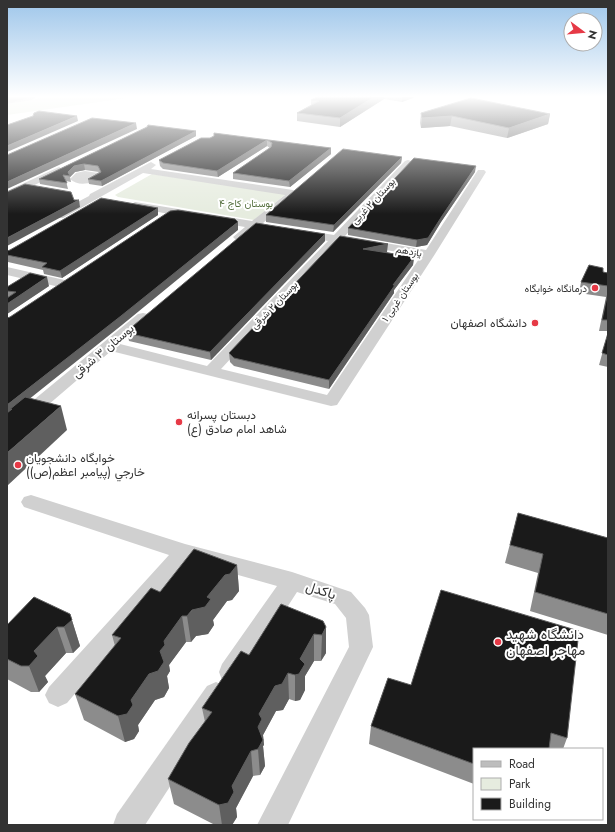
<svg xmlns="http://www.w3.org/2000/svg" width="615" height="832" viewBox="0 0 615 832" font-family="Jost,Vazirmatn,sans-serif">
  <rect width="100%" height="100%" fill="#fff"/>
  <g fill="#e6ecdf">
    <polygon points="48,97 134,97 7,115 7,104"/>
    <polygon points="152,174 286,194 254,220 118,197 115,195"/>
  </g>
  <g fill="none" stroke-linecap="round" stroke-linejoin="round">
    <g fill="#d0d0d0" fill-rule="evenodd">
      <path d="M408,160l3,1 2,2 -2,2 -66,71 81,14 52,-80h6l2,2 -51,82 -98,151 -6,1 -220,-55 -98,84 -6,1v-14l131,-108 5,-1 5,1 2,3 -30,27 87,22 121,-125 -29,-6 -2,-2 2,-2 4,-1 31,5 71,-74zM339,242l82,14 -94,139 -106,-26z"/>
      <path d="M151,162l5,3 -5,4 142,21 5,3 -35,30 4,3 -2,2c-3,1 -7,0 -10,1 -8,4 -10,13 -20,10l-2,-2 12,-10 -110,-19 -5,-3 5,-3 117,19 33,-26 -142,-22 -80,45h-8l-1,-2 1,-2 34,-18 1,-2z"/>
      <polygon points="59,167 64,170 62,172 7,198 7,191"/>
      <path d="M85,171l13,2 3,3c-7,8 -23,11 -31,3l6,-6z"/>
      <polygon points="7,267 69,281 70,284 69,287 64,288 7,275"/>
      <polygon points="31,495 185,544 292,572 351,592 365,608 369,615 373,647 288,825 257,825 349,647 346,618 335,604 297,592 240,680 231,683 222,680 219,672 222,664 277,586 188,561 67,703 58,707 49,703 45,695 49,687 169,555 24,507 21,502 24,497"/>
      <polygon points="216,682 225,686 229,694 225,702 145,825 113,825 117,814 207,686"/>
    </g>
    <polygon fill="#bdbdbd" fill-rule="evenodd" points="13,97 36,97 32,100 7,104 7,98"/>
    <polygon fill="#9a9a9a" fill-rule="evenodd" points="7,97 27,97 26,99 7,103"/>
  </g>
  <g fill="#8c8c8c">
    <polygon points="317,97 415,97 402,102 384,99 340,127 297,121 297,113 311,105 311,100"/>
    <polygon points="421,113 550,114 548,124 507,138 450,126 421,128 420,123"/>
    <polygon points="147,127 196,131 196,136 102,186 89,184 88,179 99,172 85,170 75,172 70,177 71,182 66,181 68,189 40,184 39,179"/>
    <polygon points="214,133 331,148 331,154 290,187 233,179 233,173 270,148 267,146 218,177 163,169 160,166 159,160 210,138 214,136"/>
    <polygon points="402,157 401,163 333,232 266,222 266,215"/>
    <polygon points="475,172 441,222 427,245 416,247 348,235 348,228"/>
    <polygon points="158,208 158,215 62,278 44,274 43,270 8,262 7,251"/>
    <polygon points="340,236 387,252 385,252 414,257 413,265 394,290 394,293 329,389 234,366 230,362 229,353"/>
    <polygon points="325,241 211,360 129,341 127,331"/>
    <polygon points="603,272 608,273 608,331 599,331 606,297 579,293 581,282"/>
    <polygon points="49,286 7,314 7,287"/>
    <polygon points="608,333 608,367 599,365"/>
    <polygon points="518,513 608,538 608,635 530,611 538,573 505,563"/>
    <polygon points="237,565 239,591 232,600 227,601 213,620 214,625 208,634 196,636 191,642 186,642 169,665 170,671 167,676 169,688 164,697 155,700 138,725 139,731 134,739 125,742 84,720 75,694 115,646 112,635 160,592"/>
    <polygon points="70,614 80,646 73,653 66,653 45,676 48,682 39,692 31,692 7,679 7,625"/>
    <polygon points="323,621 326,653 321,661 314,661 305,676 305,690 300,700 295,701 289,699 283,710 276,711 263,735 264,745 263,746 265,766 260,775 253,776 236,808 237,817 232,825 215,825 174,804 168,779 205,722 202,708"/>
    <polygon points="388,678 567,738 563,749 474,749 474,784 369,744 371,726"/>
  </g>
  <g fill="#5f5f5f">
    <polygon points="374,97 384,97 384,99 340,127 340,118"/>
    <polygon points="402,97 415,97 402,102"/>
    <polygon points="550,114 548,124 507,138 509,128"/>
    <polygon points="77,116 78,121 7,152 7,146"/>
    <polygon points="452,116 450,126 421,128 422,118"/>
    <polygon points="136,123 137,129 7,189 7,182"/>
    <polygon points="196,131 196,136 102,186 101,181"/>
    <polygon points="267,140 267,146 218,177 217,171"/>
    <polygon points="331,148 331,154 290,187 289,181"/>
    <polygon points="402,157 401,163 333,232 334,225"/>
    <polygon points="84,164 85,170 75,172 70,177 68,172 74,166"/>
    <polygon points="476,166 475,172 441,222 427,245 416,247 417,240 442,216"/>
    <polygon points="79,200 80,207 7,246 7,238"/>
    <polygon points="158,208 158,215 62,278 60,271"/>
    <polygon points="238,222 238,230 122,325 13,412 7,421 7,405"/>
    <polygon points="325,234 325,241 211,360 210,352"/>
    <polygon points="388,244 387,252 362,256 363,249"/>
    <polygon points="414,257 413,265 394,290 394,293 329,389 329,380 393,285"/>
    <polygon points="47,277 49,286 7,314 7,304"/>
    <polygon points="61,406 67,430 7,486 7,453"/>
    <polygon points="237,565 239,591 232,600 227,601 213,620 214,625 208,634 196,636 191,642 187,616 225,575"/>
    <polygon points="70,614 80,646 73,653 64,627"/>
    <polygon points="182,616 186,642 169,665 170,671 167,676 169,688 164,697 155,700 138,725 139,731 134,739 125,742 118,716 131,700 160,651 164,641"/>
    <polygon points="57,627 66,653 45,676 48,682 39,692 29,666 34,651"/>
    <polygon points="326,627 326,653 321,661 322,635"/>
    <polygon points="314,634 314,661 305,676 305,690 300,700 295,701 295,675 300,659"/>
    <polygon points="288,673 289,699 283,710 276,711 263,735 264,745 263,746 265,766 260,775 258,749 258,727 259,714 275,686"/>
    <polygon points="251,751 253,776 236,808 237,817 232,825 222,825 219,805 232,786"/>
  </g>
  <g fill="#1a1a1a" stroke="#5f5f5f">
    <polygon points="317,97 374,97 340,118 297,113 319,101 311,100"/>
    <polygon points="471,98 550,114 509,128 452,116 422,118 421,113"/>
    <polygon points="39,111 77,116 7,146 7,125 33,116 34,113"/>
    <polygon points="92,118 136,123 7,182 7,155"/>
    <polygon points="148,125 196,131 101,181 88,179 101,172 98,166 84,164 74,166 68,172 70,176 63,175 67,183 39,179 147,127"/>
    <polygon points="214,133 331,148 289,181 233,173 271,147 272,143 267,140 217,171 163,163 159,160 201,138 210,138 214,136"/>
    <polygon points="343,149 402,157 334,225 266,215"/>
    <polygon points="414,158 476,166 442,216 428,238 417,240 348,228"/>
    <polygon points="25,184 71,192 74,200 79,200 7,238 7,192"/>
    <polygon points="101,198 158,208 60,271 42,267 47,263 7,255 7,251 10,250"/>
    <polygon points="178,210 235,219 238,222 121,316 7,405 7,318 10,317 170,211"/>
    <polygon points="256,223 325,234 210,352 127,333 127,331"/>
    <polygon points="340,236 388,244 363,249 414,257 393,285 395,285 329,380 234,358 229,353"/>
    <polygon points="589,265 603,268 603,272 608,273 608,286 581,282"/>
    <polygon points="30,273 47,277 7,304 7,298 16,292 7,291 7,287"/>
    <polygon points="608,292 608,320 602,320"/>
    <polygon points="608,333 608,355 602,353"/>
    <polygon points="25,397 61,406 7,453 7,413 12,409 9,410"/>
    <polygon points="518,513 608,538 608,614 535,592 543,554 510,545"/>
    <polygon points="194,549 237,565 230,574 225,575 207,597 211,599 205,607 192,610 187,616 182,616 164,641 165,645 160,651 164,662 158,671 149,674 131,700 133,705 127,714 118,716 75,694 121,638 112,635 151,588 160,592"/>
    <polygon points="441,590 579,631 567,738 551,733 549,749 474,749 474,764 371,726 388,678 411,685"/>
    <polygon points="34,597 70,614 72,620 64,627 57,627 34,651 38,656 29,666 21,666 7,659 7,625"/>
    <polygon points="281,604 323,621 326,627 322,635 314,634 300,659 305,664 299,674 295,675 288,673 282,684 275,686 259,714 262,719 258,727 263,740 258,749 251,751 232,786 234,792 228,803 219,805 168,779 189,743 212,712 202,708 241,651 249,655"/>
  </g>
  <linearGradient id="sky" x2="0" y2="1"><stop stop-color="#9ec6ea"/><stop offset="0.45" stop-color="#fff"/><stop offset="1" stop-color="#fff" stop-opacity="0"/></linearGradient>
  <rect width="615" height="214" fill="url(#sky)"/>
  <g fill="#e63946" stroke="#fff" stroke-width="1.5">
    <circle cx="595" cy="288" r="4"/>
    <circle cx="535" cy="323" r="4"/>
    <circle cx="179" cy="422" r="4"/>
    <circle cx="18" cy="465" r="4"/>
    <circle cx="498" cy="642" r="4"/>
  </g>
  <g text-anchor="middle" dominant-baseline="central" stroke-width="4" stroke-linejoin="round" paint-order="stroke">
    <g font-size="10" fill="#333" stroke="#fff">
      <text transform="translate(373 201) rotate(-47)">بوستان ۲ غربی</text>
      <text transform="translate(409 251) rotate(10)">یازدهم</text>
      <text transform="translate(400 297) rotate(-56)">بوستان غربی ۱</text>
      <text transform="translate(274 305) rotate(-46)">بوستان ۲ شرقی</text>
    </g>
    <g font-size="10" fill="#56703f" stroke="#fff">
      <text x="246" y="203">بوستان کاج ۴</text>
    </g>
    <g font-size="10" fill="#333" stroke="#fff" text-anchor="end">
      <text x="587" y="288">درمانگاه خوابگاه</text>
    </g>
    <g font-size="12" fill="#333" stroke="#fff" text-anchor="start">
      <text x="527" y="323" text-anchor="end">دانشگاه اصفهان</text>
      <text x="187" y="415">دبستان پسرانه<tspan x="187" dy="14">شاهد امام صادق (ع)</tspan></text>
      <text x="26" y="458">خوابگاه دانشجويان<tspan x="26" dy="14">خارجي (پيامبر اعظم(ص))</tspan></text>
    </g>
    <g font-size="12" fill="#333" stroke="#fff">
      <text transform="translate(103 351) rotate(-40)">بوستان ۳ شرقی</text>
    </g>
    <g font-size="14" fill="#333" stroke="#fff">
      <text transform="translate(321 590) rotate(18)">پاکدل</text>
    </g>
    <g font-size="14" fill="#333" stroke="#fff" text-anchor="start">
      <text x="506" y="634">دانشگاه شهید<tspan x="506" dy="16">مهاجر اصفهان</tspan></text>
    </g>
  </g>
  <rect width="615" height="832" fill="none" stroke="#333333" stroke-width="16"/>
  <rect x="473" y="748" width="130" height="72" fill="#ffffff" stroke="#adadad"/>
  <rect x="481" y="761" width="20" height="6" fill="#bdbdbd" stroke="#adadad"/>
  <text x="509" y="768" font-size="12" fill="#333333">Road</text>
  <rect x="481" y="778" width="20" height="12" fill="#e6ecdf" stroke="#adadad"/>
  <text x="509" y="788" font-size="12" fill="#333333">Park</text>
  <rect x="481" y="798" width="20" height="12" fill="#1a1a1a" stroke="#adadad"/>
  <text x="509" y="808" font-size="12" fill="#333333">Building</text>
  <g transform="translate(583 32) rotate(106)"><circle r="19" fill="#ffffff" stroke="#adadad"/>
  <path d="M0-3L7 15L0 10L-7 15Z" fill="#e63946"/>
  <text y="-6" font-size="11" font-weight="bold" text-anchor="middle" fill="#333333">N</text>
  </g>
</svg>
